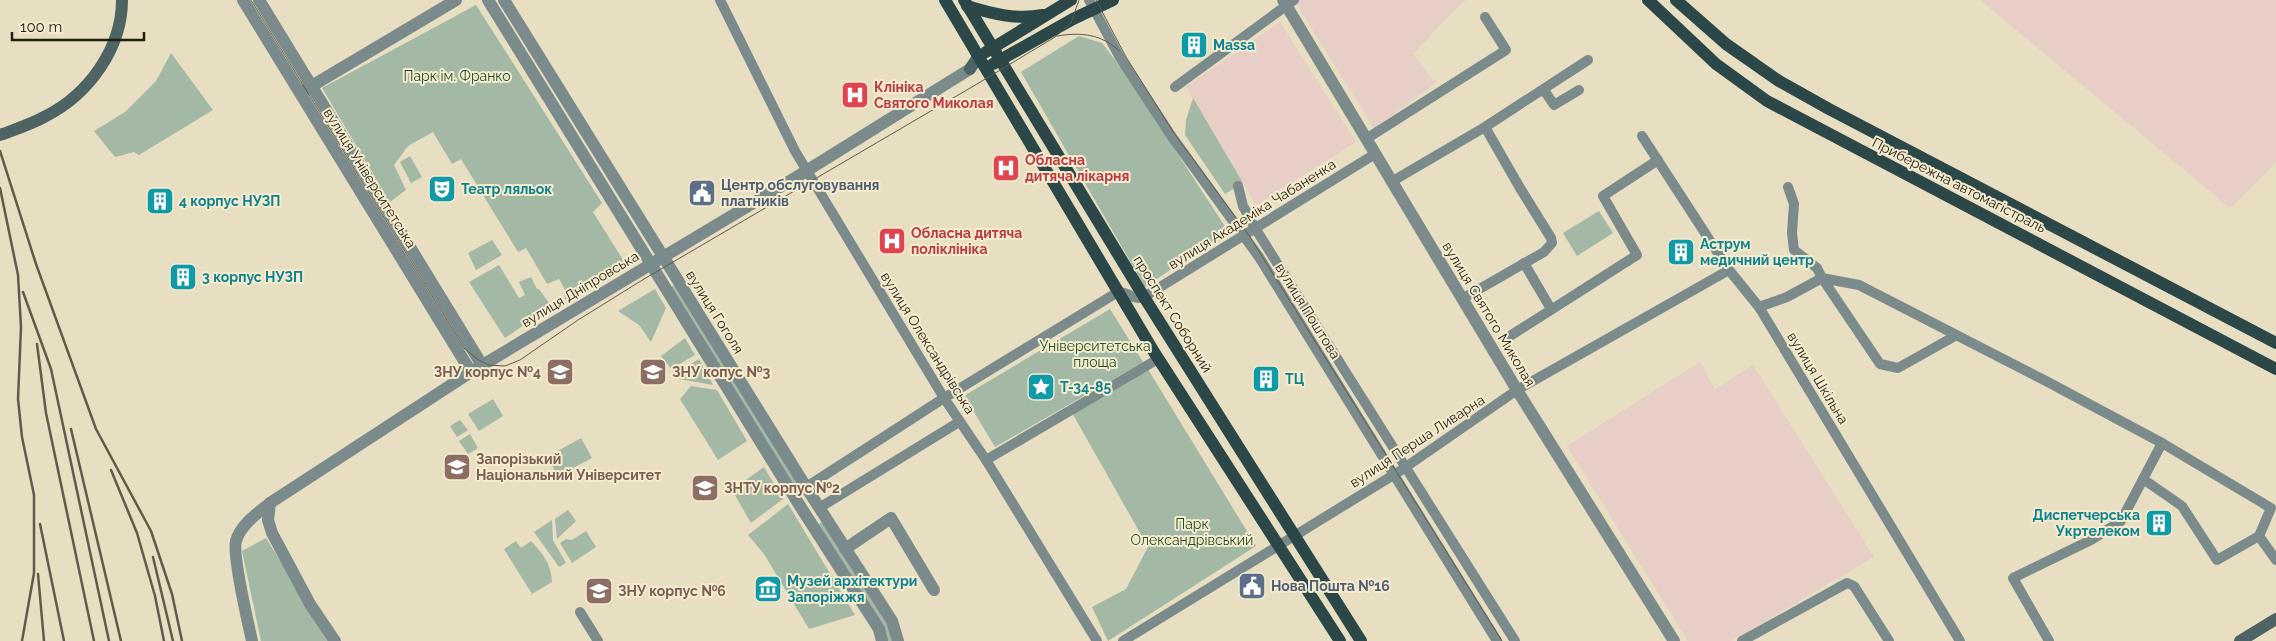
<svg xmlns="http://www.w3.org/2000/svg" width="2276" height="641" viewBox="0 0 2276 641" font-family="Raleway,sans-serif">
  <rect width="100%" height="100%" fill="#e8dec1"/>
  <g fill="#e7cec7">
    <polygon points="1298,0 1466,0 1448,17 1413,54 1436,83 1374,128 1295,2"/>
    <polygon points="1980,0 2276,0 2276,162 2230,208"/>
    <polygon points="1280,22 1356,142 1256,205 1186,87"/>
    <polygon points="1700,362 1715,389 1753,365 1874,557 1731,641 1688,641 1567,446"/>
  </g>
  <g fill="#a4b9a5">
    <polygon points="476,5 602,203 593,212 625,263 565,300 564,288 559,279 547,284 526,248 518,252 461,159 452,164 433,132 408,146 394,165 406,190 390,202 322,88"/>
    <polygon points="1079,36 1102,43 1125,73 1228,231 1145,287 1021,72"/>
    <polygon points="171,53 213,110 139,155 134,152 115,157 94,131 125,112 156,81"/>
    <polygon points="1193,98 1243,183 1225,194 1185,135 1186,120"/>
    <polygon points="410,156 422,177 411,183 400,162"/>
    <polygon points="1599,211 1613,233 1577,256 1563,233"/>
    <polygon points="492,240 502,255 476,270 468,253"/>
    <polygon points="499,265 519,298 525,295 519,282 531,277 537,289 539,289 551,306 505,338 469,282"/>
    <polygon points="674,285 801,485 795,489 668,288"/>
    <polygon points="655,289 666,308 651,342 639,325 618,311"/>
    <polygon points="1110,309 1143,362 995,447 965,397 967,394"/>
    <polygon points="685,338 695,355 671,369 661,356"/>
    <polygon points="699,359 713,385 679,379 674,374"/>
    <polygon points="1146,366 1256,546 1108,641 1092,607 1126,589 1148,547 1071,411"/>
    <polygon points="691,386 717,390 747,441 718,460 680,399"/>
    <polygon points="493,399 503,416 479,431 468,414"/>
    <polygon points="460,420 468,430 457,437 450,426"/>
    <polygon points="470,434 478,448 468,454 459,441"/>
    <polygon points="581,438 592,458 558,476 547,457"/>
    <polygon points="764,467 783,499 751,523 732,490"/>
    <polygon points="788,504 855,615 809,629 764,554 748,535"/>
    <polygon points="568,510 576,521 557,539 555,519"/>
    <polygon points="552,520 553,540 566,563 559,567 534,532"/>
    <polygon points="822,522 887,624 892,641 886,641 817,525"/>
    <polygon points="586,531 596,547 572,563 560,543 566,539 572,540"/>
    <polygon points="266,538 330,641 261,641 242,551"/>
    <path d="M516,541l5,7 10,-7c12,13 20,22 21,41l-20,12 -28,-45z"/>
  </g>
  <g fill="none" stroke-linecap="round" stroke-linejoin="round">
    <g stroke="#7b8b8b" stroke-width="10">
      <polyline points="720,0 795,151 944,398 986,460 1097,641"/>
      <polyline points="1089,0 1119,56 1172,137 1259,257 1497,641"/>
      <polyline points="1175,87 1294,0"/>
      <polyline points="1544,90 1554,105 1579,90"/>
      <polyline points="1642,136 1729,270 1759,307 1960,641"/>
      <polyline points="1366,139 1506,50 1485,17"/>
      <polyline points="1391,182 1485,127 1588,60"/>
      <polyline points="1238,186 1243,206 1255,228 1515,641"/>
      <polyline points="1524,263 1551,309"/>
      <polyline points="1462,299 1544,252 1552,243 1551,238 1520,188 1485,127"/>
      <polyline points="1759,307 1787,297 1822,278 1817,268 1794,250 1792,233 1794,204 1788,187"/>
      <polyline points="1510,336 1637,255 1603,196 1658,160"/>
      <polyline points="1955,336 1898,368 1880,364 1822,278 1859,285 2046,381 2162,443 2271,508 2259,536 2276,560"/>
      <polyline points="986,460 1158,359"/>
      <polyline points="2143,479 2182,506 2217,560 2259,536"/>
      <path d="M794,495l150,-97 174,-106c10,-1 15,9 26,5l231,-143"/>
      <polyline points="819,508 959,422"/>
      <polyline points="580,612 598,641"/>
      <polyline points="1123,641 1400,471 1517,390 1729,270"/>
      <polyline points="1742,641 1847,583 1854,586 1889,641"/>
      <polyline points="2049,641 2013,578 2091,540 2121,521 2162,443"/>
    </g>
    <g stroke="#7b8b8b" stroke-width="12">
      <polyline points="243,0 471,372"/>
      <polyline points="259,0 482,365"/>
      <polyline points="488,0 800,506 879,629 882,641"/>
      <polyline points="504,0 806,487 892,621 898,641"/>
      <polyline points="1283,0 1517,390 1674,641"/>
      <polyline points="305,90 456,0"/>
      <polyline points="270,503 268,520 272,533 310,604 335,641"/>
      <polyline points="845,549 891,518 934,590"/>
      <path d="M252,641c-4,-18 -20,-87 -16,-100 5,-17 22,-28 34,-38l201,-131 324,-194 175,-109"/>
    </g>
    <g stroke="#4d6364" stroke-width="12">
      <polyline points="970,69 978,57"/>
      <path d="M0,135c16,-6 32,-11 46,-19 43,-22 76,-68 76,-116"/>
      <polyline points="2240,641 2276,619"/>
    </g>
    <g stroke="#2b4748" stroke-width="12">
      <polyline points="945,0 1154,352 1340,641"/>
      <polyline points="964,0 1144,297 1361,641"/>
      <polyline points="1648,0 1716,64 1767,101 2276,369"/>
      <polyline points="1676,0 1726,44 1779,81 1829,109 2276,343"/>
      <path d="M967,6c26,8 49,14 76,9"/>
      <polyline points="986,52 1071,0"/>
      <polyline points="993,64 1073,19 1113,0"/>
    </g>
    <g stroke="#615b4b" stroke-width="1">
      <polyline points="251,0 464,348 477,359 489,365 505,366 520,360 578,320 644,279 977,84 1055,37 1071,23 1079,0"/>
      <polyline points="1096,0 1126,57 1174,133 1250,237 1502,641"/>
      <path d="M1057,36c24,-4 45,-2 62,15"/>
    </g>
    <g stroke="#615b4b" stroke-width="2.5">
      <polyline points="0,151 36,264 96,429 151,531 172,594 182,641"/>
      <polyline points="0,188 18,275 21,327 18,399 22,437 34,495 34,573 22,641"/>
      <polyline points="23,292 51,369 109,641"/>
      <polyline points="37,344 46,413 94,641"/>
      <polyline points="71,429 121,641"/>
      <polyline points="111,470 137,533 155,596 164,641"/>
      <polyline points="40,524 64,641"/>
      <polyline points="153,557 173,641"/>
      <polyline points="38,574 44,641"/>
    </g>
  </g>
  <defs>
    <g id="building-square" transform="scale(1.4375)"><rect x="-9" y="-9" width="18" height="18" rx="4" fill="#0f9aa8" stroke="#f5ebce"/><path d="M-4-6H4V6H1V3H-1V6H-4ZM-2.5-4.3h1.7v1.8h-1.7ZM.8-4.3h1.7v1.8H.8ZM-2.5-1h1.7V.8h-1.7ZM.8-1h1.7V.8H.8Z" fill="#fff"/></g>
    <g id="hospital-square" transform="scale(1.4375)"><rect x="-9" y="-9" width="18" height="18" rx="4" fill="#e0444e" stroke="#f5ebce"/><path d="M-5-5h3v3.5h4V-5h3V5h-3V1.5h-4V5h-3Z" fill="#fff"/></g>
    <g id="theatre-square" transform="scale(1.4375)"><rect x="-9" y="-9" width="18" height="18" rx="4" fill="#0f9aa8" stroke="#f5ebce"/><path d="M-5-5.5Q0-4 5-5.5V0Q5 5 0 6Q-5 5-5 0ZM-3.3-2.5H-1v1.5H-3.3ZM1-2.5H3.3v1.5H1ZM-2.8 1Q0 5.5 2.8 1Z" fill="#fff"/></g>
    <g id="civic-square" transform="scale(1.4375)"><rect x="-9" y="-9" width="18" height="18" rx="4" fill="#5c6f8a" stroke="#f5ebce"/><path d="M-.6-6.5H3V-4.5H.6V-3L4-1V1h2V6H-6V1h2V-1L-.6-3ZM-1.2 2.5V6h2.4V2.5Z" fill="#fff"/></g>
    <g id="university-square" transform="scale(1.4375)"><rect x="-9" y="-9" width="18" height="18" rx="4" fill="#8d6e63" stroke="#f5ebce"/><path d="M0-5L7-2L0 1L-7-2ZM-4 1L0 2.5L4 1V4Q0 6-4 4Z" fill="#fff"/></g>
    <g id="sight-square" transform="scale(1.4375)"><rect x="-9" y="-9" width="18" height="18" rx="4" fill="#0f9aa8" stroke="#f5ebce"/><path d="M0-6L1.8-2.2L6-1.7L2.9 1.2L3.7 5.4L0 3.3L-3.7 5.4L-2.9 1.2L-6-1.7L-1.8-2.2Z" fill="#fff"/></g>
    <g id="museum-square" transform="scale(1.4375)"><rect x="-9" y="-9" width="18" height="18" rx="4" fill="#0f9aa8" stroke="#f5ebce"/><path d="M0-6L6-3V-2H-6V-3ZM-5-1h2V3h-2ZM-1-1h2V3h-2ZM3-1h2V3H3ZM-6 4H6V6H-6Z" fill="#fff"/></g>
  </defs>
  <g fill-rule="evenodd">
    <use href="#building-square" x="1194" y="45"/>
    <use href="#hospital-square" x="855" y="95"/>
    <use href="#hospital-square" x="1006" y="168"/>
    <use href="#theatre-square" x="442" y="189"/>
    <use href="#civic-square" x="702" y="193"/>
    <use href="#building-square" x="160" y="201"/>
    <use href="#hospital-square" x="892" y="241"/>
    <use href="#building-square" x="1681" y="252"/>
    <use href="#building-square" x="183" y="277"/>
    <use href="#university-square" x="560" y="372"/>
    <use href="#university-square" x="653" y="372"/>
    <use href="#building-square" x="1266" y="379"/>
    <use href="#sight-square" x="1041" y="387"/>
    <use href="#university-square" x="457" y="467"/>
    <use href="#university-square" x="705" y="488"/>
    <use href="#building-square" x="2159" y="523"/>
    <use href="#civic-square" x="1252" y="586"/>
    <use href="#museum-square" x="768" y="589"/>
    <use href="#university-square" x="599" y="591"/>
  </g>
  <g text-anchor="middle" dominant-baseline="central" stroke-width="4" stroke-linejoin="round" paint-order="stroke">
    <g font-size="14" font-weight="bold" fill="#0d838f" stroke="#f5ebce" text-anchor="start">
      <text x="1213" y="45">Massa</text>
      <text x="461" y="189">Театр ляльок</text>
      <text x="179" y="201">4 корпус НУЗП</text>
      <text x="1700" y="244">Аструм<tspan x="1700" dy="16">медичний центр</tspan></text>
      <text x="202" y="277">3 корпус НУЗП</text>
      <text x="1285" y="379">ТЦ</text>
      <text x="1060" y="387">Т-34-85</text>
      <text x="2140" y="515" text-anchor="end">Диспетчерська<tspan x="2140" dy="16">Укртелеком</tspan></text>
      <text x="787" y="581">Музей архітектури<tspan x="787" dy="16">Запоріжжя</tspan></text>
    </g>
    <g font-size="14" fill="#214f27" stroke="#f5ebce">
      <text x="457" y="76">Парк ім. Франко</text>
      <text x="1095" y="346">Університетська<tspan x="1095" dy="16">площа</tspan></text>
      <text x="1192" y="524">Парк<tspan x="1192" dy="16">Олександрівський</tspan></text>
    </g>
    <g font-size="14" font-weight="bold" fill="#be3a42" stroke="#f5ebce" text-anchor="start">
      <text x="874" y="87">Клініка<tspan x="874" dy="16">Святого Миколая</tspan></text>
      <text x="1025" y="160">Обласна<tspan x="1025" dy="16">дитяча лікарня</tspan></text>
      <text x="911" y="233">Обласна дитяча<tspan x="911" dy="16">поліклініка</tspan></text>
    </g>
    <g font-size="14" fill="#221e14" stroke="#f5ebce">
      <text transform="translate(370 178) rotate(58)">вулиця Університетська</text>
      <text transform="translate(1959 185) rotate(27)">Прибережна автомагістраль</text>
      <text transform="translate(1252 214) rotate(-32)">вулиця Академіка Чабаненка</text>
      <text transform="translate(580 289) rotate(-31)">вулиця Дніпровська</text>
      <text transform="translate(1308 311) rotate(58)">вулиця Поштова</text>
      <text transform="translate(715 312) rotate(58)">вулиця Гоголя</text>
      <text transform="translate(1173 314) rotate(58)">проспект Соборний</text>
      <text transform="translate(1489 314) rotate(59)">вулиця Святого Миколая</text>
      <text transform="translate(928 343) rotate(58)">вулиця Олександрівська</text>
      <text transform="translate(1818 378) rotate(59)">вулиця Шкільна</text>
      <text transform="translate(1417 441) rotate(-33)">вулиця Перша Ливарна</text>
    </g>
    <g font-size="14" font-weight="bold" fill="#4e5e75" stroke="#f5ebce" text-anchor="start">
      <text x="721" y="185">Центр обслуговування<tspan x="721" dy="16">платників</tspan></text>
      <text x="1271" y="586">Нова Пошта №16</text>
    </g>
    <g font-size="14" font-weight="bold" fill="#785e54" stroke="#f5ebce" text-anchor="start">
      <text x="541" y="372" text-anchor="end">ЗНУ корпус №4</text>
      <text x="672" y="372">ЗНУ копус №3</text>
      <text x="476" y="459">Запорізький<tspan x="476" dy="16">Національний Університет</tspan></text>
      <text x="724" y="488">ЗНТУ корпус №2</text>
      <text x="618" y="591">ЗНУ корпус №6</text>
    </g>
  </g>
  <path d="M12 32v8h132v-8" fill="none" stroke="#221e14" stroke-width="2.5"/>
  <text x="20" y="32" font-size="15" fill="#221e14" stroke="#f5ebce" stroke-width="4" paint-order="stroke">100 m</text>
</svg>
